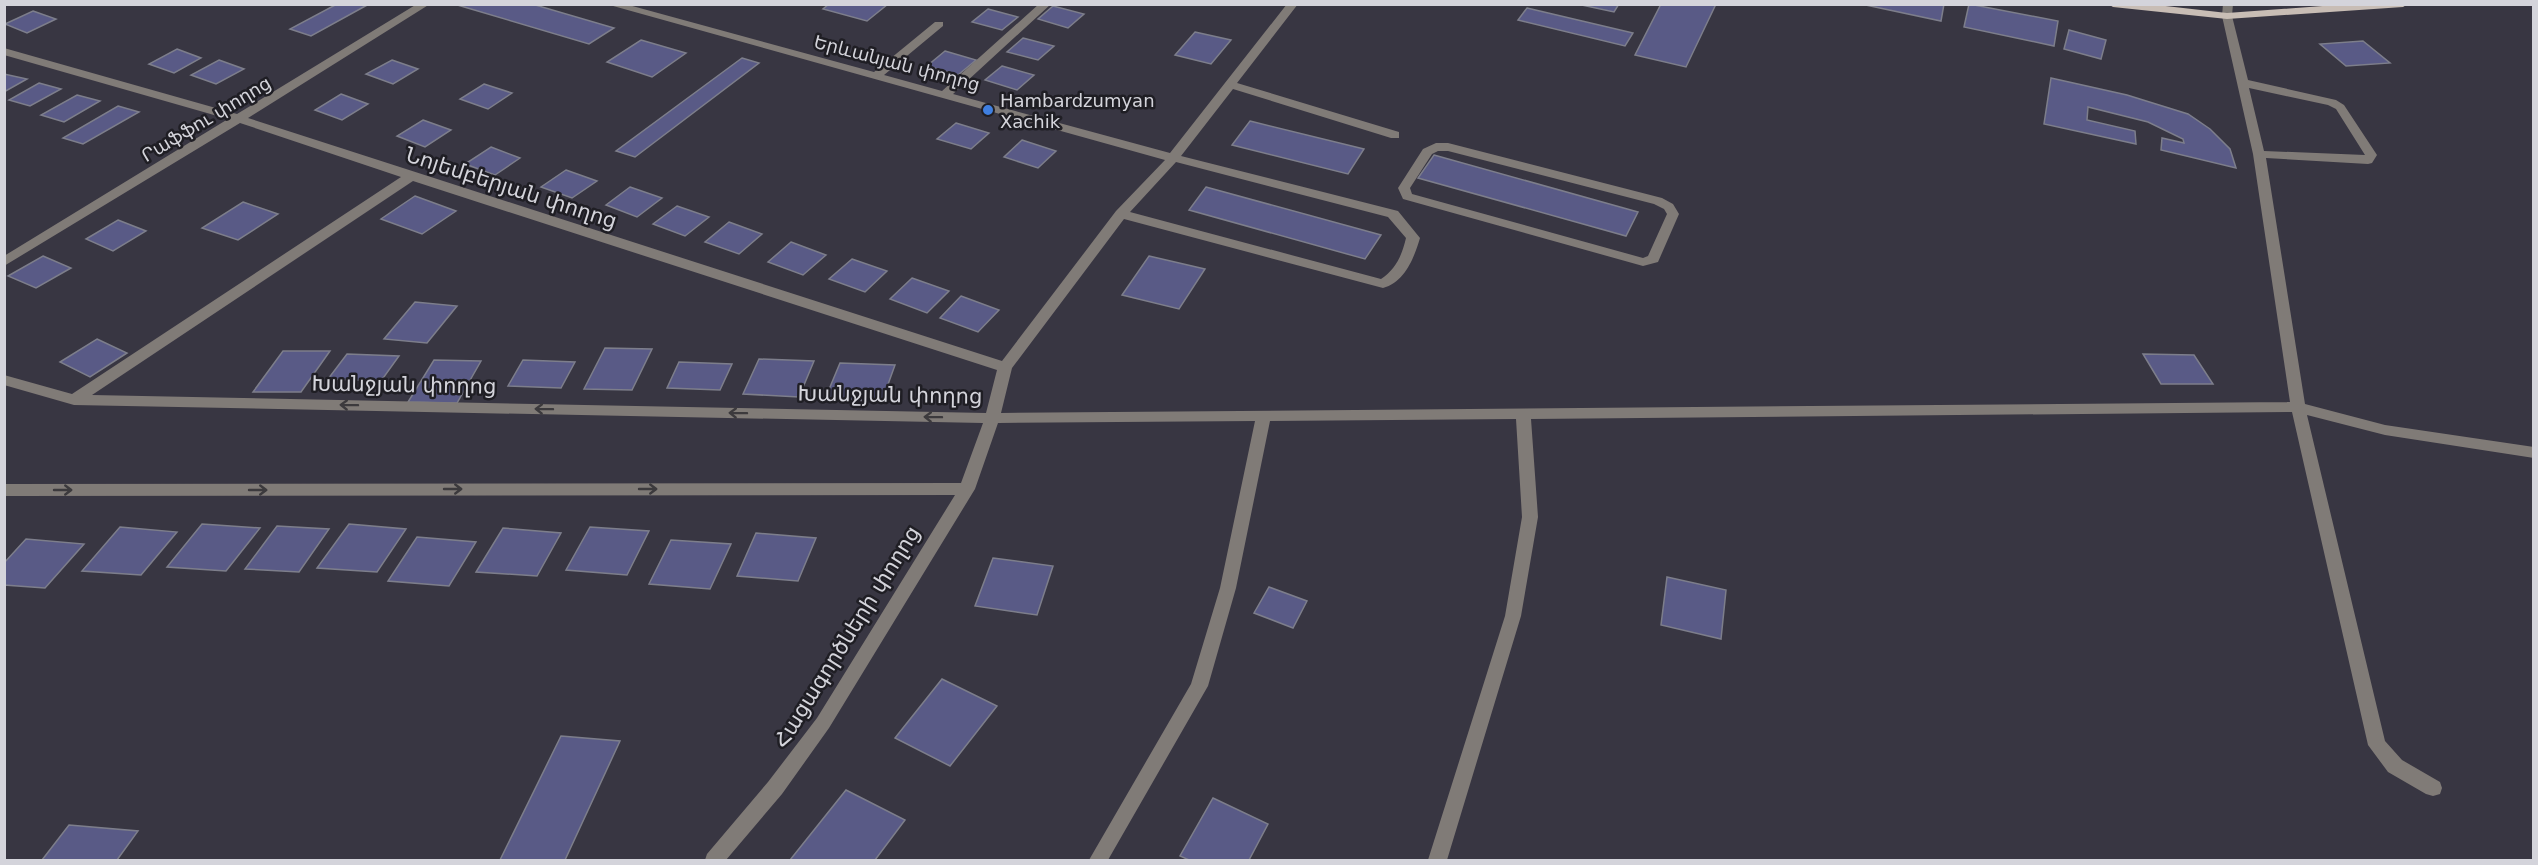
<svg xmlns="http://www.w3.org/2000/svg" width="2538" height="865" viewBox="0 0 2538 865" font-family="'DejaVu Sans','Noto Sans Armenian',sans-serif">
  <rect width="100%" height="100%" fill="#383642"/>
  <g fill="#595a86" stroke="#7d7e8b" stroke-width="1.5">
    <polygon points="337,4 369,4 311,36 290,29"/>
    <polygon points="454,4 532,4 614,28 589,44"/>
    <polygon points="829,4 888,4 867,21 823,9"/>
    <polygon points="1577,4 1619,4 1614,12"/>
    <polygon points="1661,4 1716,4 1686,67 1635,55"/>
    <polygon points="1861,4 1944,4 1941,21"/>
    <polygon points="1969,4 2058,21 2054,46 1964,27"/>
    <polygon points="1053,6 1084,14 1068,28 1038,19"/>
    <polygon points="1527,8 1633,33 1625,46 1518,20"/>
    <polygon points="988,9 1018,17 1002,30 972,22"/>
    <polygon points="33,11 56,19 27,33 5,24"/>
    <polygon points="2069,30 2106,40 2101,59 2064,49"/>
    <polygon points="1195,32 1231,40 1211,64 1175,55"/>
    <polygon points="1023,38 1054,46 1038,60 1007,52"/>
    <polygon points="641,40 686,53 652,77 607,62"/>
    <polygon points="2363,41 2390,63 2346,66 2320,44"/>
    <polygon points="177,49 201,58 174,73 149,64"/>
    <polygon points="945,51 976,60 958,75 927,66"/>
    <polygon points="742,58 759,63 635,157 616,151"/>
    <polygon points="219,60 244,69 216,84 191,75"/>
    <polygon points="392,60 418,69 393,84 366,74"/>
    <polygon points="1002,66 1034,75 1017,90 985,80"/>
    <polygon points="4,74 27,79 4,92"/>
    <polygon points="2051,78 2127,95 2188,114 2210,129 2230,149 2236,168 2161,150 2162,138 2184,143 2183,139 2148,122 2088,107 2087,120 2135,131 2136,144 2044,124"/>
    <polygon points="39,83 61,89 30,106 9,100"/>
    <polygon points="484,84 512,93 488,109 460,99"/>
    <polygon points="341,94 368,104 342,120 315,110"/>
    <polygon points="77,95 100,101 64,122 41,115"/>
    <polygon points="118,106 139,112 83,144 63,138"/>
    <polygon points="423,120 451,130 425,147 397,136"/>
    <polygon points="1250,121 1364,149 1348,174 1232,145"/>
    <polygon points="956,123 989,133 971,149 937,139"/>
    <polygon points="1022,140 1056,151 1038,168 1004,157"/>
    <polygon points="491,147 520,158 495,175 465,164"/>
    <polygon points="1434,155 1638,212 1626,236 1418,178"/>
    <polygon points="566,170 597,181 572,198 541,187"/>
    <polygon points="630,187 662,198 637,217 606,205"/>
    <polygon points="1206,187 1381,235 1365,259 1189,210"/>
    <polygon points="415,196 456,211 422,234 381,219"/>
    <polygon points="243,202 278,214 238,240 202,228"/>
    <polygon points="677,206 709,217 685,236 653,224"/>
    <polygon points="118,220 146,231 113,251 86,239"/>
    <polygon points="729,222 762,234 739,254 705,242"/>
    <polygon points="791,242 826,255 803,275 768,262"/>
    <polygon points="43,256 71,268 36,288 8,276"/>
    <polygon points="1149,256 1205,269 1179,309 1122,295"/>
    <polygon points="852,259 887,271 865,292 829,279"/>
    <polygon points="912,278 949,291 927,313 890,299"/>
    <polygon points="961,296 999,310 978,332 940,318"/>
    <polygon points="415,302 457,306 427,343 384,339"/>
    <polygon points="97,339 127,353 90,377 60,362"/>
    <polygon points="605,348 652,349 632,390 584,389"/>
    <polygon points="283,351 330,351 301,392 253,392"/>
    <polygon points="347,354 399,356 381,381 328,379"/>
    <polygon points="2143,354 2194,355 2213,384 2161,384"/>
    <polygon points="759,359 814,361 799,397 743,394"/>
    <polygon points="434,360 481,361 457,403 408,402"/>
    <polygon points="523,360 575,362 561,388 508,386"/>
    <polygon points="679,362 732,364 720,390 667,388"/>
    <polygon points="840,363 895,365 882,401 825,399"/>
    <polygon points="202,524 260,528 226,571 167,567"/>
    <polygon points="349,524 406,529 377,572 317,568"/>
    <polygon points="277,526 329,529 299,572 245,569"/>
    <polygon points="120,527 177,532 141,575 82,571"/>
    <polygon points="590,527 649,531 627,575 566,570"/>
    <polygon points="503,528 561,533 537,576 476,572"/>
    <polygon points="756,533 816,538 798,581 737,576"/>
    <polygon points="417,537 476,542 449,586 388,581"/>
    <polygon points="26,539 84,544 45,588 4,585 4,563"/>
    <polygon points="671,540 731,544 710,589 649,584"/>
    <polygon points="993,558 1053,566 1037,615 975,606"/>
    <polygon points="1667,577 1726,590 1721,639 1661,625"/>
    <polygon points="1269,587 1307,601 1293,628 1254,613"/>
    <polygon points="942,679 997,706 950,766 895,738"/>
    <polygon points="561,736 620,741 565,860 500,860"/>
    <polygon points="846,790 905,820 875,860 790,860"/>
    <polygon points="1213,798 1268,824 1249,860 1189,860 1180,856"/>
    <polygon points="69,825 138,831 117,860 42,860"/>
  </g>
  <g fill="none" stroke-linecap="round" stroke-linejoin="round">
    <g fill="#807b77" fill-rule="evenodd">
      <path d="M417,4h13l-182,114 754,243 114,-150 49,-51 -559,-156h19l249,68 61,-50h8v4l-59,49 58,16 97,-87h12l-98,90 217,59 117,-149h11l-61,79 162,49v6h-8l-158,-49 -52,67 217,55 22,27c-6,20 -15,44 -37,50l-259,-69 -112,149 -11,45 1289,-11 -37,-248 -31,-138 1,-12h10l-1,12 16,64 88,20 8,5 33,50 -5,8 -4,1 -102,-6 39,246 80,21 149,22v11l-149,-23 -78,-20 78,326 17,19 38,22 2,6 -2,6 -7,2 -7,-2 -38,-22 -20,-27 -76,-333 -761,7 7,98 -17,99 -74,244h-19l77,-244 17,-99 -6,-98 -246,2 -34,167 -28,98 -100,174h-19l102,-176 29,-96 35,-167 -257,2 -23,66 -146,239 -47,66 -56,66h-21l2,-6 61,-72 49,-64 138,-223 -951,1v-12l957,-1 22,-60 -909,-18 -70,-20v-10l68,19 329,-217 -161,-54 -236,143v-10l224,-137 -224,-64v-7l233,66zM2249,88l79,17 8,4 29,46 -101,-4zM1176,162l212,55 18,21c-4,17 -10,31 -25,41l-251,-67zM413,181l584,189 -11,43 -894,-18z"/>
      <path d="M1436,143h12l214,55 11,6 6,10 -21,48 -15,4 -240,-67 -5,-11 25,-39zM1438,151h10l206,53 10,5 3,5 -19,42 -5,2 -231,-64 -2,-6 22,-34z"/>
    </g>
    <polygon fill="#c8bdb5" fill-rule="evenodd" points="2108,4 2148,4 2227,13 2349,4 2408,4 2403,7 2227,19 2113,7"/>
  </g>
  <defs><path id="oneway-shaft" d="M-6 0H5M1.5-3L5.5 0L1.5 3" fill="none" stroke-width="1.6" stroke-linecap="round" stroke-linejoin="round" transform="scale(1.5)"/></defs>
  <g stroke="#3c3a3d">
    <use href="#oneway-shaft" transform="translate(349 405) rotate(-179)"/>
    <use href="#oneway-shaft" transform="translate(544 409) rotate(-179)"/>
    <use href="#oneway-shaft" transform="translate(738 413) rotate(-179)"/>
    <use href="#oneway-shaft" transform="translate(933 417) rotate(-179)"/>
    <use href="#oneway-shaft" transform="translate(453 489)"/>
    <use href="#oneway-shaft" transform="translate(648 489)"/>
    <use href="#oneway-shaft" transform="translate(63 490)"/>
    <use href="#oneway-shaft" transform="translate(258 490)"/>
  </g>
  <circle fill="#3f7fe0" stroke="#1f1e24" stroke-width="2" cx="988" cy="110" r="6"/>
  <g text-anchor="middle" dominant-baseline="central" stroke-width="5" stroke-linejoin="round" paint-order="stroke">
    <g font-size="18" fill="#d4d4db" stroke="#1f1e24">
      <text transform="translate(897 63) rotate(15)">Երևանյան փողոց</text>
      <text transform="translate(206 119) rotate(-31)">Րաֆֆու փողոց</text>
    </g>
    <g font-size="18" fill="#d4d4db" stroke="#1f1e24" text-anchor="start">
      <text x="1000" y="100">Hambardzumyan<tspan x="1000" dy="21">Xachik</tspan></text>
    </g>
    <g font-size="21" fill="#d4d4db" stroke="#1f1e24">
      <text transform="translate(511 188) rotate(18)">Նոյեմբերյան փողոց</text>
      <text transform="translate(404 385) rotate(1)">Խանջյան փողոց</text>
      <text transform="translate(890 395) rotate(1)">Խանջյան փողոց</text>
      <text transform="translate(847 637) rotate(-58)">Հացագործների փողոց</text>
    </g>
  </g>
  <rect width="2538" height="865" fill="none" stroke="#d4d4db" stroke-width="12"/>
</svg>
